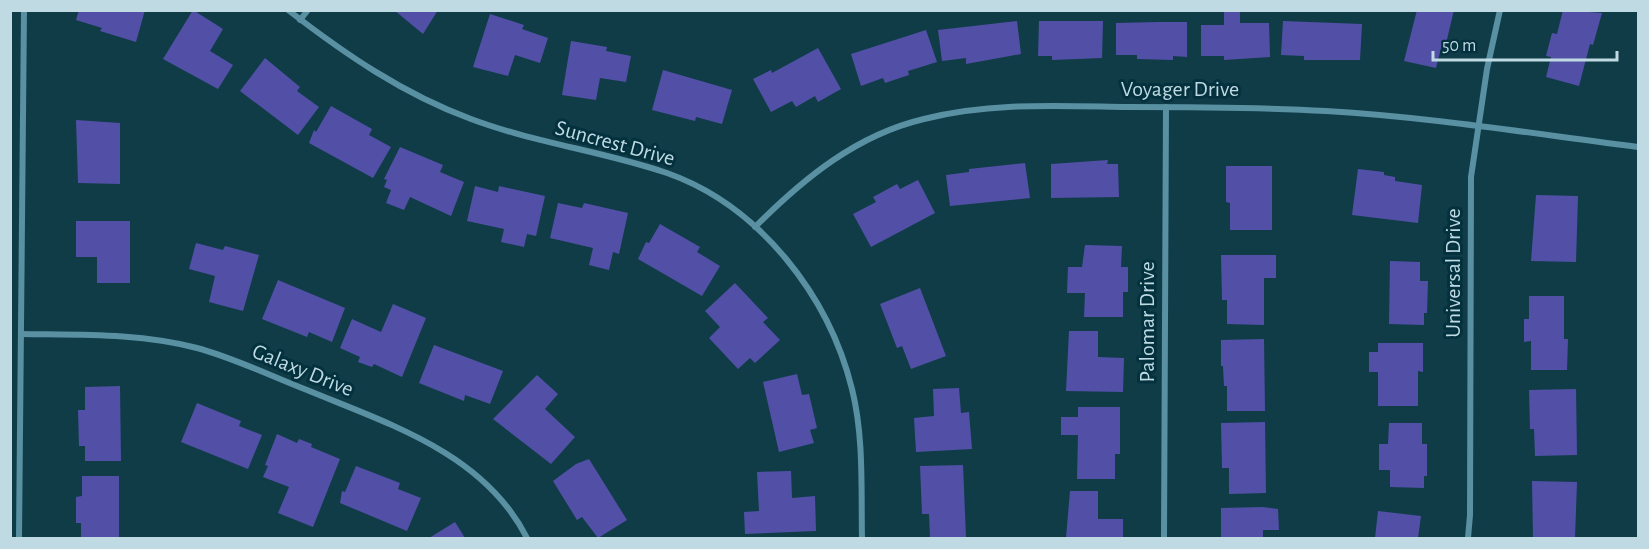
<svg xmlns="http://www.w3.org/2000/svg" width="1649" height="549" viewBox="0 0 1649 549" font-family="'Alegreya Sans',sans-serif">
  <rect width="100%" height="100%" fill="#103c48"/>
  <g fill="#5150a6">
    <polygon points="79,10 145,10 136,42 100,31 102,28 76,20"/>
    <polygon points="193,10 223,29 210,51 233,65 218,89 163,59"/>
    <polygon points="394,10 438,10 423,34"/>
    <polygon points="1224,10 1240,10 1240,23 1269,23 1270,57 1224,60 1224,56 1201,56 1201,25 1224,25"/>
    <polygon points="1417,10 1454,10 1445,48 1441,48 1436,68 1404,61"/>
    <polygon points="1563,10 1602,13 1593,45 1590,44 1579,86 1546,77 1551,57 1546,56 1552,33 1557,34"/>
    <polygon points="490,14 524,25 522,29 548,38 540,63 515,55 508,76 473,67"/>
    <polygon points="1017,21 1021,54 966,64 966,58 942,61 938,30"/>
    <polygon points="1039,21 1103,21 1102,58 1052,60 1052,56 1038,56"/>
    <polygon points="1283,21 1362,24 1360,60 1304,60 1304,56 1281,55"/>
    <polygon points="1159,22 1187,22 1187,57 1173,56 1173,60 1137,59 1137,55 1116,55 1116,23"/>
    <polygon points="926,30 937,62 908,71 909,75 885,83 883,78 861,86 851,54"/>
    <polygon points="571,41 607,47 606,51 631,56 626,82 600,78 596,100 562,95"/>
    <polygon points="818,48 841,89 818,102 815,96 796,107 792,101 771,112 753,79 771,70 772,73"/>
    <polygon points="265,58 300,87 297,91 319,107 298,135 240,91"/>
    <polygon points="663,70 732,90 722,124 696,117 695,121 652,110"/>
    <polygon points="331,106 372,129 369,135 391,147 373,178 309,143 314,130 316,132"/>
    <polygon points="76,120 120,123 120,184 78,183"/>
    <polygon points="400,147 443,165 440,172 464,182 451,216 410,197 404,210 386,203 391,190 384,187 387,180 384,179"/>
    <polygon points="1108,160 1107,164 1118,164 1119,197 1051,198 1051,164"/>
    <polygon points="1025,163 1030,198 950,206 946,175 969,172 969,169"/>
    <polygon points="1226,166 1272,166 1272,230 1230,230 1230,203 1226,202"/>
    <polygon points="1358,169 1384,172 1384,175 1395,177 1395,181 1422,185 1418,223 1352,215"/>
    <polygon points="918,180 935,213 871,247 853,214 876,202 873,197 897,184 900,189"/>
    <polygon points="475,186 498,192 499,186 545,196 536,236 527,234 524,247 501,242 504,229 467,221"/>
    <polygon points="1536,195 1578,196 1576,262 1531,261"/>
    <polygon points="558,203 582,208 584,203 628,213 619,254 613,252 609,270 589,265 593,248 550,238"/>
    <polygon points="76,221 130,221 130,283 97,283 97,257 76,257"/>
    <polygon points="660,224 700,247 697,252 720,266 702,296 638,259 646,242 649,243"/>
    <polygon points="196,243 223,250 225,246 259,255 243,311 209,302 215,276 189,269"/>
    <polygon points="1085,245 1122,246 1121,267 1128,267 1128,292 1123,292 1123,317 1084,317 1085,293 1067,293 1068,267 1082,267"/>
    <polygon points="1221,255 1276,255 1276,278 1264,278 1264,325 1227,324 1227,300 1222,300"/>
    <polygon points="1390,261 1420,262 1420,281 1428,281 1427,313 1424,313 1424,325 1389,324"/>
    <polygon points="278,280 345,308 332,342 309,332 307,337 262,319"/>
    <polygon points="735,283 768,318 763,322 780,340 755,363 750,358 738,369 709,338 720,327 705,311"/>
    <polygon points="920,288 946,356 911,369 902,346 897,348 880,304"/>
    <polygon points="1529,296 1564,296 1564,339 1568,339 1567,370 1531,370 1531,341 1524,342 1524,319 1529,319"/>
    <polygon points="393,304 426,318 402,377 374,364 372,367 358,362 360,357 340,348 352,319 381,332"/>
    <polygon points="1069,331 1098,331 1098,357 1124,358 1123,392 1066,391"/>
    <polygon points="1264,339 1265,411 1227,411 1227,386 1224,386 1223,366 1221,366 1221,340"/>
    <polygon points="1378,343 1423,343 1423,372 1418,371 1418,406 1378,406 1378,372 1369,372 1369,352 1378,352"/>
    <polygon points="434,345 503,371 490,404 465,395 464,401 419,383"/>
    <polygon points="797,374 802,395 809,394 817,428 810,430 814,443 779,452 763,382"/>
    <polygon points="537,375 558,394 545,409 575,437 551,464 493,419"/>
    <polygon points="120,386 121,461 85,461 85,446 79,446 78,410 85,410 85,387"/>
    <polygon points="959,388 961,413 969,412 972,449 916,452 914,418 934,416 933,389"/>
    <polygon points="1576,389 1577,455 1535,456 1534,429 1530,429 1529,390"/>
    <polygon points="197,403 241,421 239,426 262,435 248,469 181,442"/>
    <polygon points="1078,407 1120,407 1120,454 1115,454 1115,479 1077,479 1078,435 1061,435 1061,417 1078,417"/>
    <polygon points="1265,422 1266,493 1229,494 1229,468 1222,468 1221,423"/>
    <polygon points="1389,423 1422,423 1422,444 1427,444 1427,476 1424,476 1424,488 1390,487 1390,470 1379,470 1379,444 1388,444"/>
    <polygon points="277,434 297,443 299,439 312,444 311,447 340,459 313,527 278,513 289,487 263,477 268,466 265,465"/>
    <polygon points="589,459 627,520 598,538 582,517 577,520 553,481 576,464"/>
    <polygon points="963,465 966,537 930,538 929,514 922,514 920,466"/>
    <polygon points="356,466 400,483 398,489 421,498 407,531 340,503 342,491 345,492"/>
    <polygon points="791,471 792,498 815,496 816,531 745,534 744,512 759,511 757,472"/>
    <polygon points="82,476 119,476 119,538 81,538 81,523 76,523 76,497 82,496"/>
    <polygon points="1532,481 1577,482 1575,538 1533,538"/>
    <polygon points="1070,491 1098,491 1098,519 1123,519 1123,538 1066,538"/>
    <polygon points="1263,507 1278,509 1279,530 1263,530 1263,538 1221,538 1221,508"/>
    <polygon points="1378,511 1421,516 1418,538 1375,538"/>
    <polygon points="455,522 465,538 429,538"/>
  </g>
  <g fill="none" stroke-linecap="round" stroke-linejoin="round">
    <g stroke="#5990a2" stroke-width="6">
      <path d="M288,10c57,44 115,84 183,109 64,24 132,32 196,54 93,33 162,123 185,216 12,48 9,100 10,149"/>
      <polyline points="300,20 308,10"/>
      <path d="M755,227c48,-48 101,-92 169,-108 66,-17 135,-13 203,-12 66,0 133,0 199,4 104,6 209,23 312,36"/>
      <path d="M21,334c59,1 118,-1 176,14 37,10 74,28 110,42 82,34 177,63 220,148"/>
      <polyline points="19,538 24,10"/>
      <polyline points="1164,538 1166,107"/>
      <polyline points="1468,538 1470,515 1471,177 1487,69 1500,10"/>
    </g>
  </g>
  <g text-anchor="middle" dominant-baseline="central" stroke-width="6" stroke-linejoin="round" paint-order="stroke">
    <g font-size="22" fill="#bfdae3" stroke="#03313d">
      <text x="1180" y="89">Voyager Drive</text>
      <text transform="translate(615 143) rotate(15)">Suncrest Drive</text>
      <text transform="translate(1453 273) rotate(-90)">Universal Drive</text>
      <text transform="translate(1147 322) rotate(-90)">Palomar Drive</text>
      <text transform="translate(303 370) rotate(22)">Galaxy Drive</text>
    </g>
  </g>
  <rect width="1649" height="549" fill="none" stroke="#bfdae3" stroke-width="24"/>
  <path d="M1433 51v9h184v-9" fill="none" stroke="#bfdae3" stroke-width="3"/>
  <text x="1442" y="51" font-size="18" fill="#bfdae3" stroke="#03313d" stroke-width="4.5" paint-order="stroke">50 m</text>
</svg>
